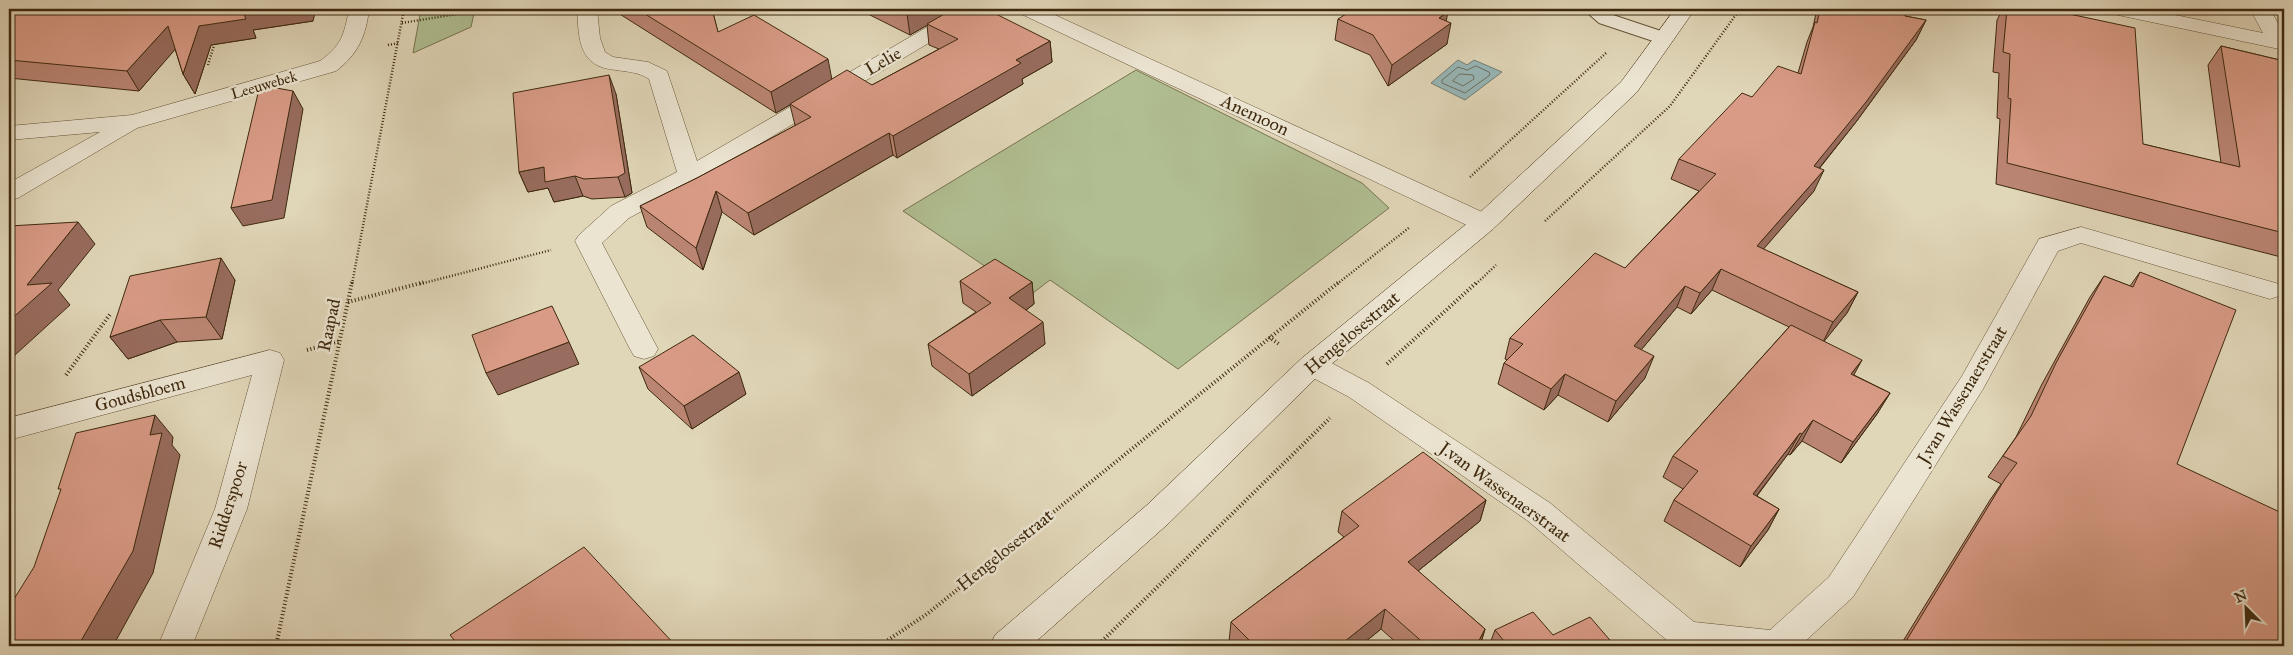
<svg xmlns="http://www.w3.org/2000/svg" width="2293" height="655" viewBox="0 0 2293 655" font-family="'IM FELL Great Primer',serif">
  <rect width="100%" height="100%" fill="#e0d6b8"/>
  <filter id="stains"><feTurbulence type="fractalNoise" baseFrequency=".004" numOctaves="4"/><feColorMatrix values="0 0 0 0 .2 0 0 0 0 .09 0 0 0 0 .02 0 0 0 .5 -.17"/></filter>
  <radialGradient id="worn" r=".72"><stop offset=".6" stop-color="#630" stop-opacity="0"/><stop offset="1" stop-color="#630" stop-opacity=".3"/></radialGradient>
  <g fill="#b0be91" stroke="#777450">
    <polygon points="421,9 475,9 471,27 413,53"/>
    <polygon points="1136,70 1362,183 1389,208 1178,369 1050,280 1029,296 903,211"/>
  </g>
  <polygon fill="#97b7b8" stroke="#737e74" points="1458,60 1467,65 1474,60 1502,72 1465,100 1431,83"/>
  <g fill="none" stroke-linecap="round" stroke-linejoin="round">
    <g stroke="#6a7063" stroke-width="1">
      <polygon points="1476,66 1489,72 1490,75 1465,93 1442,83 1442,80 1458,67 1467,70"/>
      <polygon points="1460,74 1473,75 1474,79 1463,86 1453,81"/>
    </g>
    <g stroke="#665438" stroke-width="2">
      <polygon id="service" points="1583,9 1605,9 1613,15 1670,34 1673,38 1670,42 1663,44 1656,42 1599,23"/>
    </g>
    <g stroke="#665438" stroke-width="1">
      <g id="minor">
        <path d="M349,9h20c-3,27 -11,45 -33,62l-199,57 -119,70 -9,3v-18l91,-51 -91,8v-14l123,-11 188,-54c22,-16 24,-26 29,-52z"/>
        <path d="M577,9h20l3,29 5,14 8,5 35,5 19,9 30,90 261,-152h24l-3,4 -280,167 -70,38 -27,25 56,106 -4,7 -10,3 -10,-3 -4,-7 -55,-108 4,-6 32,-29 66,-34 -28,-93c-11,-7 -20,-7 -33,-9 -38,-3 -37,-31 -39,-61z"/>
        <polygon points="1016,9 1042,9 1493,217 1497,223 1493,229 1484,231 1475,229 1019,13"/>
        <polygon points="2108,9 2146,9 2263,33 2250,9 2270,9 2284,34 2284,50 2118,15 2111,13"/>
        <polygon points="2081,227 2279,284 2283,290 2279,296 2270,299 2081,243 2058,251 1983,389 1853,597 1800,646 1671,646 1670,643 1528,521 1349,397 1302,372 1298,365 1302,358 1312,355 1322,358 1369,383 1550,503 1694,622 1770,630 1829,577 1962,376 2039,239"/>
        <polygon points="270,350 280,353 284,360 247,509 192,646 158,646 215,509 252,375 9,440 9,418"/>
      </g>
    </g>
    <g stroke="#3e290e" stroke-width="1">
      <polygon id="secondary" points="1675,9 1695,9 1637,92 1493,229 1322,372 1169,523 1031,646 990,646 995,635 1147,505 1302,358 1475,217 1621,82"/>
    </g>
    <g stroke="#3e290e" stroke-width="2.5" stroke-dasharray="1 2" stroke-linecap="butt">
      <polyline points="402,23 487,9"/>
      <polyline points="388,45 399,43"/>
      <polyline points="208,65 215,42"/>
      <polyline points="1470,177 1606,53"/>
      <polyline points="1545,221 1670,106 1740,9"/>
      <polyline points="352,284 404,9"/>
      <polyline points="420,284 551,250"/>
      <polyline points="1337,284 1410,227"/>
      <polyline points="1476,284 1496,265"/>
    </g>
    <g stroke="#3e290e" stroke-width="4" stroke-dasharray="1 2.5" stroke-linecap="butt">
      <polyline points="348,302 425,282"/>
      <polyline points="1269,337 1279,344"/>
      <polyline points="307,350 340,341"/>
      <polyline points="1387,364 1477,282"/>
      <polyline points="66,375 111,313"/>
      <polyline points="276,646 352,282"/>
      <polyline points="879,646 927,614 1339,282"/>
      <polyline points="1097,646 1330,418"/>
    </g>
    <use href="#service" fill="#ebe4d1" fill-rule="evenodd"/>
    <use href="#minor" fill="#ebe4d1" fill-rule="evenodd"/>
    <use href="#secondary" fill="#ebe4d1" fill-rule="evenodd"/>
  </g>
  <g fill="#bb8573" stroke="#3e290e">
    <polygon points="9,9 313,21 253,30 256,38 211,45 195,94 183,74 175,49 139,91 9,78"/>
    <polygon points="614,9 712,9 718,32 832,79 872,85 939,49 929,45 927,25 910,35 858,9 951,9 951,10 1050,41 1052,62 1022,79 1023,84 897,158 893,155 754,235 722,212 703,270 647,227 640,206 697,178 796,125 795,125 790,105 776,113 615,11"/>
    <polygon points="1817,9 1907,9 1905,16 1926,20 1916,40 1856,122 1819,169 1814,191 1763,249 1858,292 1847,313 1824,341 1854,375 1890,393 1877,414 1841,463 1802,441 1790,455 1788,454 1757,496 1779,509 1768,530 1740,567 1664,521 1674,500 1683,489 1663,477 1673,456 1789,327 1712,290 1691,314 1677,307 1641,350 1645,378 1608,422 1558,395 1544,410 1498,384 1504,363 1507,360 1505,359 1510,338 1625,268 1699,191 1671,179 1679,159 1752,97 1798,73 1807,42 1813,27"/>
    <polygon points="2003,9 2046,9 2143,144 2221,163 2208,65 2221,46 2284,61 2284,286 2281,257 1996,184 2000,119 1997,118 1999,73 1993,72 1997,20"/>
    <polygon points="1338,19 1446,21 1447,44 1388,86 1370,55 1335,40"/>
    <polygon points="616,94 632,193 625,197 592,199 583,196 554,202 548,188 528,192 519,172"/>
    <polygon points="2140,272 2177,464 2284,646 1900,646 1990,500 2001,484 1988,477 2016,437 2042,384 2090,297 2104,276 2130,286"/>
    <polygon points="235,280 222,339 177,342 128,359 110,337"/>
    <polygon points="960,281 1032,282 1034,304 1026,310 1045,344 972,396 932,366 928,344 976,312 963,303"/>
    <polygon points="639,367 746,394 692,429 648,389"/>
    <polygon points="1486,500 1480,521 1418,571 1485,629 1480,646 1400,646 1381,629 1360,646 1233,646 1229,642 1231,622 1344,537 1338,532 1342,511"/>
    <polygon points="1495,630 1553,635 1615,646 1489,646"/>
  </g>
  <g fill="#986c5e" stroke="#3e290e">
    <polygon points="261,9 316,9 313,21 253,30 256,38 211,45 195,94 183,74 199,26 243,12"/>
    <polygon points="917,9 951,9 952,11 910,35 907,14"/>
    <polygon points="1448,12 1445,27 1451,23 1447,44 1388,86 1392,65 1439,18"/>
    <polygon points="1926,20 1916,40 1856,122 1804,187 1814,166"/>
    <polygon points="168,26 179,45 139,91 127,71"/>
    <polygon points="1050,41 1052,62 1022,79 1023,84 897,158 893,136 1016,60"/>
    <polygon points="828,59 832,80 776,113 771,92"/>
    <polygon points="609,75 616,94 632,193 625,197 618,177"/>
    <polygon points="293,91 303,109 284,218 243,226 231,208"/>
    <polygon points="889,133 893,155 754,235 748,213"/>
    <polygon points="544,167 575,176 583,196 554,202 548,188 528,192 519,172"/>
    <polygon points="1824,170 1814,191 1748,267 1757,246"/>
    <polygon points="716,191 722,212 703,270 696,248"/>
    <polygon points="78,222 95,244 58,290 70,305 15,355 9,363 9,321 27,285"/>
    <polygon points="221,258 235,280 222,339 206,317"/>
    <polygon points="1721,269 1712,290 1691,314 1700,293"/>
    <polygon points="1032,282 1034,304 1011,321 1009,298"/>
    <polygon points="1685,286 1677,307 1626,368 1634,346"/>
    <polygon points="1858,292 1847,313 1822,344 1833,322"/>
    <polygon points="160,320 177,342 128,359 110,337"/>
    <polygon points="1043,322 1045,344 972,396 969,374"/>
    <polygon points="569,342 579,364 498,395 486,373"/>
    <polygon points="1654,356 1645,378 1608,422 1616,401"/>
    <polygon points="1862,360 1850,382 1851,374"/>
    <polygon points="739,372 746,394 692,429 684,406"/>
    <polygon points="1565,374 1558,395 1544,410 1551,389"/>
    <polygon points="1890,393 1877,414 1841,463 1853,442"/>
    <polygon points="155,415 173,437 172,445 180,455 153,573 113,646 78,646 150,435"/>
    <polygon points="1813,420 1802,441 1790,455 1802,434"/>
    <polygon points="1800,433 1788,454 1742,515 1753,494"/>
    <polygon points="1486,500 1480,521 1403,583 1408,562"/>
    <polygon points="1779,509 1768,530 1740,567 1751,546"/>
    <polygon points="1385,609 1381,629 1360,646 1339,646"/>
    <polygon points="1485,629 1480,646 1476,646"/>
  </g>
  <g fill="#d99b86" stroke="#3e290e">
    <polygon points="9,9 261,9 243,12 246,19 199,26 183,74 168,26 127,71 9,60"/>
    <polygon points="637,9 712,9 718,32 754,15 828,59 771,92"/>
    <polygon points="895,9 917,9 907,14"/>
    <polygon points="953,9 986,9 1050,41 1016,60 1021,63 893,136 889,133 748,213 716,191 696,248 640,206 697,178 811,117 790,104 847,70 872,85 958,39 927,24"/>
    <polygon points="1354,9 1439,9 1448,12 1439,18 1451,23 1392,65 1373,35 1338,19"/>
    <polygon points="1820,9 1907,9 1905,16 1926,20 1866,102 1814,166 1824,170 1757,246 1858,292 1833,322 1721,269 1700,293 1685,286 1634,346 1654,356 1616,401 1565,374 1551,389 1504,363 1523,344 1510,338 1595,253 1625,268 1716,174 1679,159 1742,93 1752,97 1778,66 1801,74 1815,22 1817,23"/>
    <polygon points="2007,9 2046,9 2135,28 2143,144 2240,167 2221,46 2284,61 2284,233 2007,163 2011,99 2008,98 2010,54 2003,52"/>
    <polygon points="609,75 625,173 618,177 584,179 575,176 545,182 544,167 519,172 513,93"/>
    <polygon points="260,85 293,91 272,200 231,208"/>
    <polygon points="78,222 27,285 52,283 9,321 9,226"/>
    <polygon points="221,258 206,317 160,320 110,337 130,276"/>
    <polygon points="995,259 1032,282 1009,298 1043,322 969,374 928,344 991,303 960,281"/>
    <polygon points="2140,272 2236,310 2177,464 2284,514 2284,646 2172,646 2171,645 2170,646 1903,646 2005,479 2017,463 2003,456 2031,416 2056,363 2104,276 2133,287"/>
    <polygon points="552,306 569,342 486,373 472,335"/>
    <polygon points="1791,325 1862,360 1851,374 1890,393 1853,442 1813,420 1802,434 1800,433 1753,494 1779,509 1751,546 1674,500 1698,471 1673,456"/>
    <polygon points="693,335 739,372 684,406 639,367"/>
    <polygon points="155,415 150,435 162,433 133,551 78,646 9,646 9,607 34,567 61,489 58,489 76,433"/>
    <polygon points="1423,452 1486,500 1408,562 1485,629 1476,646 1427,646 1385,609 1339,646 1245,646 1251,642 1231,622 1359,526 1342,511"/>
    <polygon points="584,547 676,646 459,646 450,635"/>
    <polygon points="1533,612 1553,635 1590,617 1615,646 1508,646 1495,630"/>
  </g>
  <g text-anchor="middle" dominant-baseline="central" stroke-width="5" stroke-linejoin="round" paint-order="stroke">
    <g font-size="15" fill="#3e290e" stroke="#ebe4d1">
      <text transform="translate(264 85) rotate(-16)">Leeuwebek</text>
    </g>
    <g font-size="18" fill="#3e290e" stroke="#ebe4d1">
      <text transform="translate(883 61) rotate(-30)">Lelie</text>
      <text transform="translate(1255 115) rotate(25)">Anemoon</text>
      <text transform="translate(329 325) rotate(-78)">Raapad</text>
      <text transform="translate(1352 333) rotate(-40)">Hengelosestraat</text>
      <text transform="translate(140 394) rotate(-15)">Goudsbloem</text>
      <text transform="translate(1962 395) rotate(-59)">J.van Wassenaerstraat</text>
      <text transform="translate(1505 492) rotate(36)">J.van Wassenaerstraat</text>
      <text transform="translate(228 505) rotate(-72)">Ridderspoor</text>
      <text transform="translate(1005 550) rotate(-39)">Hengelosestraat</text>
    </g>
  </g>
  <rect width="2293" height="655" fill="none" stroke="#e0d6b8" stroke-width="30"/>
  <rect x="10" y="10" width="2273" height="635" fill="none" stroke="#3e290e" stroke-width="2.5"/>
  <rect x="15" y="15" width="2263" height="625" fill="none" stroke="#3e290e"/>
  <g transform="translate(2246 608) rotate(336)" stroke="#ebe4d1" stroke-width="4" paint-order="stroke">
  <path d="M0-4L9 19L0 12L-9 19Z" fill="#3e290e"/>
  <text y="-8" font-size="14" font-weight="bold" text-anchor="middle" fill="#3e290e">N</text>
  </g>
  <rect width="100%" height="100%" filter="url(#stains)"/>
  <rect width="100%" height="100%" fill="url(#worn)"/>
</svg>
